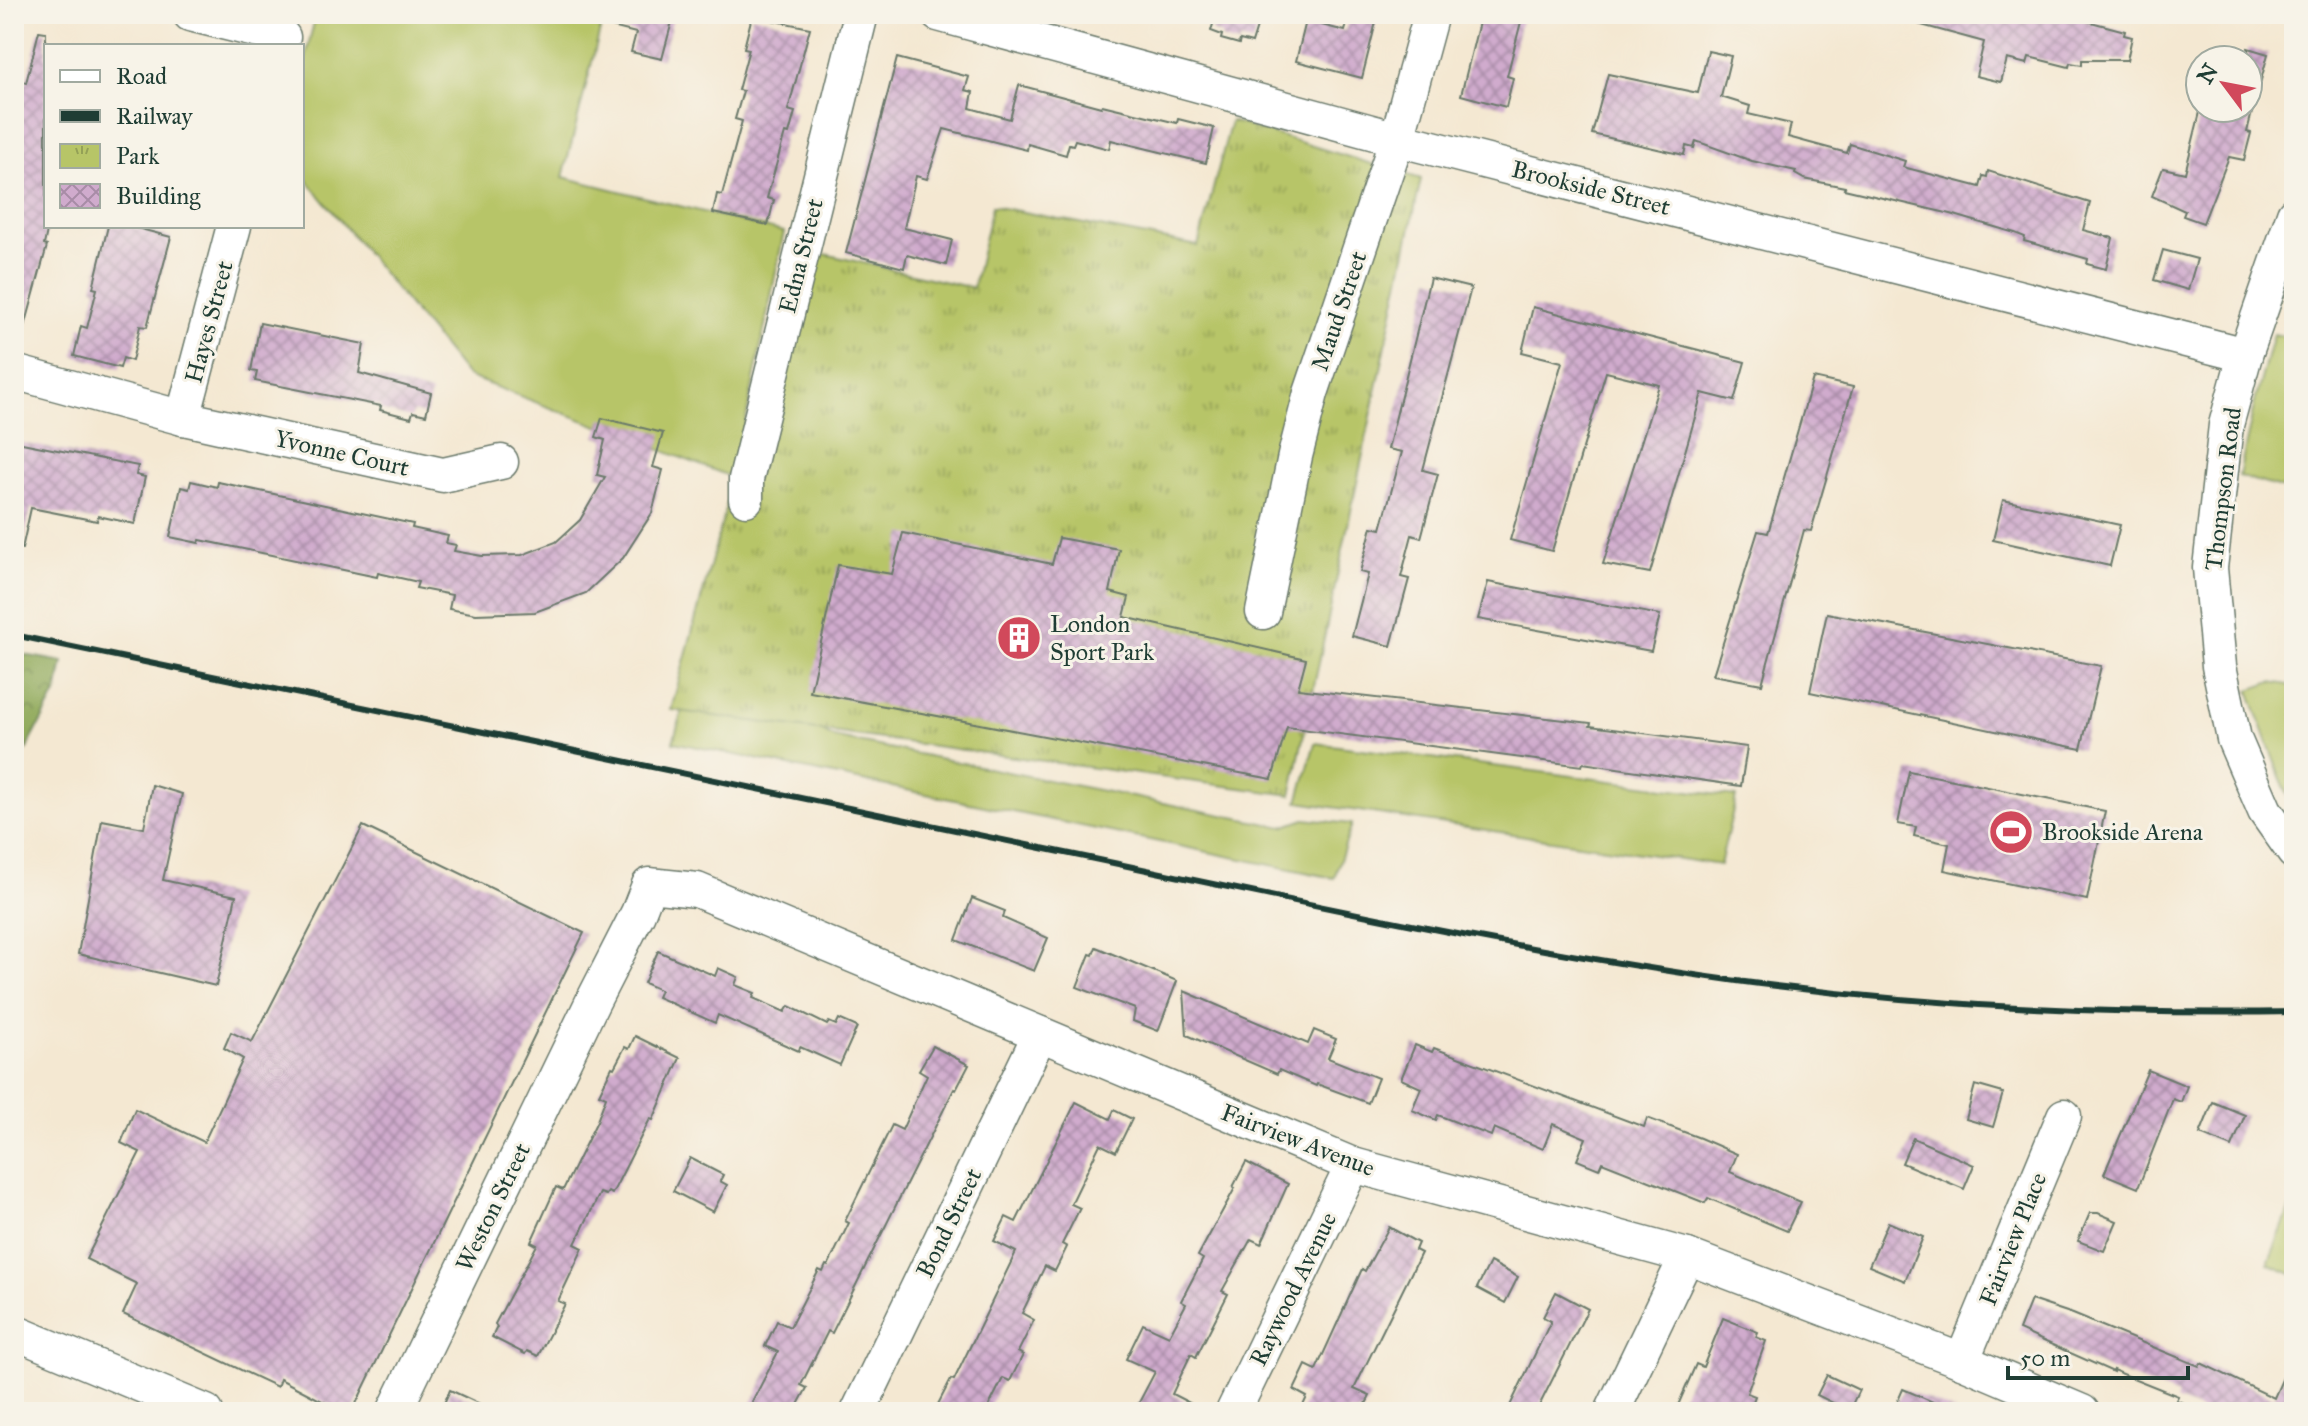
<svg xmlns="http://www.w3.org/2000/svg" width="2308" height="1426" viewBox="0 0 2308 1426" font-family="'IM FELL Great Primer',serif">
  <defs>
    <pattern id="forest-crowns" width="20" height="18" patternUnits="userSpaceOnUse" patternTransform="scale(2)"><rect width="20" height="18" fill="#91aa5c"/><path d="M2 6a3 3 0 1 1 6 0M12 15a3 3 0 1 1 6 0" fill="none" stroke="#768c4d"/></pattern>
    <pattern id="park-tufts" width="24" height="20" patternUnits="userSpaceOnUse" patternTransform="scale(2)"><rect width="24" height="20" fill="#b7c567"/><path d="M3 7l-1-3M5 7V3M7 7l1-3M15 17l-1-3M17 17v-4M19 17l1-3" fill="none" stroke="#94a156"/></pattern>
    <pattern id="building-cross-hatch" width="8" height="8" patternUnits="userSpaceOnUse" patternTransform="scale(2)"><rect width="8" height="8" fill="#d0abcd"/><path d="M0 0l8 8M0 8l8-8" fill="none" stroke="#a88ca7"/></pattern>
  </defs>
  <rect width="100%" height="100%" fill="#f7f3e8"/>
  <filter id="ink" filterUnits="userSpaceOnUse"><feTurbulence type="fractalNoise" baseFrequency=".0125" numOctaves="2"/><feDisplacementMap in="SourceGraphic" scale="16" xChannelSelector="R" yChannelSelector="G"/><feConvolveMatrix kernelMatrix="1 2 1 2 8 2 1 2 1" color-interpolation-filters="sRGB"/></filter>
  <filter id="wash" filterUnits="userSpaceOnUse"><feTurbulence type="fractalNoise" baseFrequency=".006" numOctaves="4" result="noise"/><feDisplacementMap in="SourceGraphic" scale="32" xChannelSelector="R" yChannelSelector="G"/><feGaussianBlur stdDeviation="1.8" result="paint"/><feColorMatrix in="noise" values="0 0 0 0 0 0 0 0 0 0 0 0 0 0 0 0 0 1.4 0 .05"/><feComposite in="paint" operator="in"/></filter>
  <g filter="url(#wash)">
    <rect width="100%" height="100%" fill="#f4e8d2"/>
    <g fill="#b7c567" stroke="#6b814e" stroke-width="2">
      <polygon points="316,14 604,14 563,177 784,232 734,478 467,376 302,174 302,73"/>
      <polygon points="2273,334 2294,338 2294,492 2239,476 2254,406"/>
      <polygon points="697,661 833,737 1283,827 1305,819 1352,824 1334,878 673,742"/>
      <polygon points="2272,682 2294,686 2294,808 2280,777 2249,690"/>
      <polygon points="1315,743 1736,797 1720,865 1298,802"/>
      <polygon points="2294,1198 2294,1275 2268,1264"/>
    </g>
    <polygon fill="url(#forest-crowns)" stroke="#587448" stroke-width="2" points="14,653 63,662 57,692 14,773"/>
    <polygon fill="url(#park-tufts)" stroke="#6b814e" stroke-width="2" points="1231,121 1421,179 1291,795 671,710 734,478 820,253 973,288 992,206 1198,246"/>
    <g id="blocks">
      <g fill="url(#building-cross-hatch)">
        <polygon points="588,14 674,14 662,59 631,52 636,33 588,21"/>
        <polygon points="1216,14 1261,14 1252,43 1240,40 1239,44 1221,39 1222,35 1211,31"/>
        <polygon points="1350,14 1378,14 1362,78 1296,61 1306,21 1345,31"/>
        <polygon points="1481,14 1523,14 1507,76 1513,78 1506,107 1461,95"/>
        <polygon points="1904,14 2061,14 2125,31 2124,35 2132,37 2127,60 2082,60 2082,65 2070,63 2069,67 2029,57 2027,64 2007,59 2001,82 1976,76 1984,42 1903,20"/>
        <polygon points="752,16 810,28 788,110 795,112 789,134 785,133 767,198 774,200 768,225 713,213 717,194 722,195 742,121 735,119 743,91 738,90 749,49 744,48"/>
        <polygon points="39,31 46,32 46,226 48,226 44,245 47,246 21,341 14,341 14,109 21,81 26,83"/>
        <polygon points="2248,48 2268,54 2254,106 2248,106"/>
        <polygon points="1708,51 1731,56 1721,97 1750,106 1748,114 1791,124 1788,137 1847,153 1850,144 1905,161 1903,167 1980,187 1983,176 1987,177 1988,171 2090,203 2083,230 2113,238 2106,269 2087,264 2088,259 2024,241 2025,237 2015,233 1951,214 1844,189 1845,187 1804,179 1795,174 1796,171 1752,161 1696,141 1694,148 1686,146 1684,155 1592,134 1608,74 1698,93"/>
        <polygon points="897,58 969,77 965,90 973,92 970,108 1010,119 1019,85 1101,107 1102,105 1177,123 1178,119 1214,128 1206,163 1111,140 1109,149 1075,140 1073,145 1069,144 1066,155 1028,144 1027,150 944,129 927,179 916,176 904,228 952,240 946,265 907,255 904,268 846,253"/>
        <polygon points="2201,108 2253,108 2247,132 2251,133 2244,160 2229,157 2203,223 2183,216 2185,211 2152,196 2163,168 2185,173"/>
        <polygon points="108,226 129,226 171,237 147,327 140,326 132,361 123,358 120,368 74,356 81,326 87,328 97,289 93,288"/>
        <polygon points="2163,250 2197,259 2188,290 2154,280"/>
        <polygon points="1430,278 1471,288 1423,470 1438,474 1421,538 1412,535 1401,577 1409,579 1391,646 1352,636 1368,574 1360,572 1372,527 1381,529 1402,452 1388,449"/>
        <polygon points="1533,307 1745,362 1734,401 1702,393 1650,573 1603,564 1659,385 1606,372 1552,551 1510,540 1562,362 1522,352"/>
        <polygon points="260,323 364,344 359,373 431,393 426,415 413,412 411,418 380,410 381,406 255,381 257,372 251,371"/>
        <polygon points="1813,378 1853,387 1811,531 1804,530 1762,684 1713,675 1758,531 1768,533"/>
        <polygon points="602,418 663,433 653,467 663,470 652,513 623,558 586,593 535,612 476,614 449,609 452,595 416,588 418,582 378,573 377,577 200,540 199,543 170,537 181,487 189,489 191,481 217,487 218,482 413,524 412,528 448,536 446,543 456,545 454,551 482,556 522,555 556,542 580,520 605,477 597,475 605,440 596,437"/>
        <polygon points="17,442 138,466 136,475 145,477 135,524 98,516 97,521 31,508 22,549 14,548 14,454"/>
        <polygon points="2003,500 2120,525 2110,566 1993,540"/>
        <polygon points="903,533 1052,564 1059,538 1119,549 1110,592 1129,597 1124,617 1306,659 1298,689 1591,723 1590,726 1747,747 1741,786 1583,763 1582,766 1287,727 1272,779 810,692 838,565 892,574"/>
        <polygon points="1488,582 1660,615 1651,651 1478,619"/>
        <polygon points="1827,613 2101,666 2081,749 1810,692"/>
        <polygon points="1909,771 2105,811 2087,900 1944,870 1949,844 1914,836 1916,827 1898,824"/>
        <polygon points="152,785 182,794 163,880 236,896 216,986 78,954 102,820 144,828"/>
        <polygon points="363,826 584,933 352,1412 343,1412 280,1379 277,1387 123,1314 137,1284 86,1259 140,1152 121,1143 135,1109 204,1142 243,1059 224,1048 231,1032 252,1042"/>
        <polygon points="972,898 1005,911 1003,918 1048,938 1034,971 956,940"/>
        <polygon points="1096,947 1177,981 1158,1031 1133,1021 1135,1009 1077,987 1090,954 1093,955"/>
        <polygon points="658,951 715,976 718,968 738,977 735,985 755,993 753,998 785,1012 789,1006 827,1025 829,1022 836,1025 839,1019 857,1027 840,1065 800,1047 799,1051 718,1015 715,1023 657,997 660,990 644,983"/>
        <polygon points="1184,991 1308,1044 1314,1030 1336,1039 1328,1058 1378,1078 1368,1103 1317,1084 1316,1086 1279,1070 1277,1074 1187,1035"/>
        <polygon points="635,1036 680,1058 653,1120 650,1119 612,1194 608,1192 606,1195 600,1193 575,1244 583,1248 558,1301 565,1304 538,1356 527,1351 525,1354 492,1337 497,1327 495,1324 537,1245 531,1242 556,1187 563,1190 597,1121 606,1097 599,1094 612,1067 614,1068 625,1047 629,1049"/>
        <polygon points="1415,1045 1432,1052 1434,1048 1644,1127 1647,1118 1700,1138 1737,1154 1730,1172 1801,1202 1787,1231 1708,1198 1705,1203 1602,1162 1599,1169 1577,1160 1586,1138 1553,1124 1543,1149 1494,1128 1491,1136 1438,1115 1436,1120 1412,1110 1421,1088 1401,1079"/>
        <polygon points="933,1046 969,1065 956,1090 954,1089 832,1333 828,1331 801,1385 807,1388 794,1412 747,1412 778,1352 765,1346 777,1321 790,1327 819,1270 823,1272 826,1265 828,1266 849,1223 845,1221 892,1125 902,1130 927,1075 919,1070"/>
        <polygon points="2148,1070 2187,1086 2181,1102 2173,1099 2138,1188 2104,1174"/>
        <polygon points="1975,1085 2003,1093 1993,1127 1966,1119"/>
        <polygon points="1076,1102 1110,1119 1114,1110 1132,1119 1116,1152 1100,1144 1071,1204 1080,1208 1062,1244 1067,1247 1055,1271 1045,1266 1022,1313 1034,1320 1018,1352 1023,1355 1010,1381 1003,1378 986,1412 934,1412 951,1379 954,1380 1016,1252 994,1241 1006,1217 1016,1222"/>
        <polygon points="2213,1102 2245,1115 2232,1147 2200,1134"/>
        <polygon points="1913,1138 1974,1165 1964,1189 1902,1163"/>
        <polygon points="690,1158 723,1175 720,1181 727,1185 713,1212 673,1191"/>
        <polygon points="1246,1162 1288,1184 1261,1244 1251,1239 1222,1291 1228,1294 1196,1357 1191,1354 1172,1394 1207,1412 1134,1412 1155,1372 1126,1359 1143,1324 1169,1336 1186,1304 1181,1301 1203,1259 1198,1256 1235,1188 1233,1187"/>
        <polygon points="2090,1213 2098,1213 2117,1221 2104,1251 2078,1241"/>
        <polygon points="1888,1222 1923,1237 1905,1281 1869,1266"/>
        <polygon points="1389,1227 1418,1243 1415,1250 1421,1253 1354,1389 1370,1396 1362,1412 1300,1412 1307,1397 1294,1390 1306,1365 1316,1370 1362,1269 1365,1271"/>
        <polygon points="1490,1262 1518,1277 1505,1303 1477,1288"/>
        <polygon points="1556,1292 1588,1309 1536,1412 1507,1412 1551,1321 1543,1317"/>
        <polygon points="2031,1300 2073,1314 2199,1366 2201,1363 2274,1398 2294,1352 2294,1412 2204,1412 2176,1400 2178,1396 2113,1370 2113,1372 2019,1330"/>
        <polygon points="1723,1318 1758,1332 1756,1337 1766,1341 1747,1393 1755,1396 1749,1412 1734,1408 1732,1412 1675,1412 1696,1364 1703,1367"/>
        <polygon points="1827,1375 1859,1390 1849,1411 1817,1395"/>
        <polygon points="1903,1389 1956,1412 1893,1412"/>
        <polygon points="450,1390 497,1412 440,1412"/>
      </g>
    </g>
  </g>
  <g filter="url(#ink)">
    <use href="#blocks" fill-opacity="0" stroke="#6a796b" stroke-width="2"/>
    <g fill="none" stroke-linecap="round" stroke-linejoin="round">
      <g stroke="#6a796b" stroke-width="37">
        <g id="minor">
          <polyline points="190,14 283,37"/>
          <polyline points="938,14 1397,139 2245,355"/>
          <polyline points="2294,214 2245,355 2226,425 2210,568 2219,666 2234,739 2265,811 2294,852"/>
          <polyline points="14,372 183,418 443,475 501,462"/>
          <polyline points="183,418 234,226"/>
          <polyline points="746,499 746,479 861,14"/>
          <polyline points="1263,612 1295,456 1311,393 1397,139 1431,14"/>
          <polyline points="14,1332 206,1412"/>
          <polyline points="1962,1361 2064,1116"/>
          <polyline points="394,1412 592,1003 638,913 649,885 697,890 1353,1165 1687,1256 1962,1361 2082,1412"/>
          <polyline points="858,1412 1040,1034"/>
          <polyline points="1233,1412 1353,1165"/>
          <polyline points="1612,1412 1687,1256"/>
        </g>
      </g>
      <use href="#minor" stroke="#fff" stroke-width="34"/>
      <path stroke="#1f3d34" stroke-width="6" d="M14,635c346,71 691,143 1037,215 228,47 455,99 686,131 185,25 371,34 557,31"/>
    </g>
  </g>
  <defs>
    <g id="building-disc" transform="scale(2.3)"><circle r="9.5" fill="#d1495b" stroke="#f7f3e8"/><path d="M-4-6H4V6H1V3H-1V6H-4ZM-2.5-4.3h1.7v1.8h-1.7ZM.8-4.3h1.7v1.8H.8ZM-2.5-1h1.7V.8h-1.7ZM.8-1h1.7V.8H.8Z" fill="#fff"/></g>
    <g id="stadium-disc" transform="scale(2.3)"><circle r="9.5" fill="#d1495b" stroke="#f7f3e8"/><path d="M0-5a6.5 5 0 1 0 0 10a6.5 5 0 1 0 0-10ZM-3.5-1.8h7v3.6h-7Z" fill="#fff"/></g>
  </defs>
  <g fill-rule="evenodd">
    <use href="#building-disc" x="1019" y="638"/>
    <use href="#stadium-disc" x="2011" y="832"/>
  </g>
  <g text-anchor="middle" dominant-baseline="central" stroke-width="6" stroke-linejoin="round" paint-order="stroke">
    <g font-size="24" fill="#1f3d34" stroke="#f7f3e8">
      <text transform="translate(1591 188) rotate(14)">Brookside Street</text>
      <text transform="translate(801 256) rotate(-76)">Edna Street</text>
      <text transform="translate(1339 311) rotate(-71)">Maud Street</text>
      <text transform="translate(209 322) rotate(-75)">Hayes Street</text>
      <text transform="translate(342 453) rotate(13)">Yvonne Court</text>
      <text transform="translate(2223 489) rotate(-83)">Thompson Road</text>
      <text transform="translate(1298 1140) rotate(21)">Fairview Avenue</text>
      <text transform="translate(493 1207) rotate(-64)">Weston Street</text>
      <text transform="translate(949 1223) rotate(-64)">Bond Street</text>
      <text transform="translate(2013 1239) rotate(-68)">Fairview Place</text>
      <text transform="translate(1293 1289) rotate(-64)">Raywood Avenue</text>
    </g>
    <g font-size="24" fill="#1f3d34" stroke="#f7f3e8" text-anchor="start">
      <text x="1050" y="624">London<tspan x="1050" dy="28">Sport Park</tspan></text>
      <text x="2042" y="832">Brookside Arena</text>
    </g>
  </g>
  <rect width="2308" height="1426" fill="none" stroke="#f7f3e8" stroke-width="48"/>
  <rect x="44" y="44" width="260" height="184" fill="#f7f3e8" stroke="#a1aaa0" stroke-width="2"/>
  <rect x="60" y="70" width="40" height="12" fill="#ffffff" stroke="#a1aaa0" stroke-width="2"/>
  <text x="116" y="84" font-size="24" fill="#1f3d34">Road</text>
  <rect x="60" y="110" width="40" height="12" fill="#1f3d34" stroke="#a1aaa0" stroke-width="2"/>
  <text x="116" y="124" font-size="24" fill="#1f3d34">Railway</text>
  <rect x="60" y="144" width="40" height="24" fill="url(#park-tufts)" stroke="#a1aaa0" stroke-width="2"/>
  <text x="116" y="164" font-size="24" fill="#1f3d34">Park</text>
  <rect x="60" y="184" width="40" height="24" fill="url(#building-cross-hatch)" stroke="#a1aaa0" stroke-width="2"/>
  <text x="116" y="204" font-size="24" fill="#1f3d34">Building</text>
  <g transform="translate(2224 84) rotate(302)"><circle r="38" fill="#f7f3e8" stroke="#a1aaa0" stroke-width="2"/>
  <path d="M0-6L14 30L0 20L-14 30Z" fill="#d1495b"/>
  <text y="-12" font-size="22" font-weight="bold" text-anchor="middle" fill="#1f3d34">N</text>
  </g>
  <path d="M2008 1366v12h180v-12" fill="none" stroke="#1f3d34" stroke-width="4"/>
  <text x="2020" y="1366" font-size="24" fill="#1f3d34" stroke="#f7f3e8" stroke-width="6" paint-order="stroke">50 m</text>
</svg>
